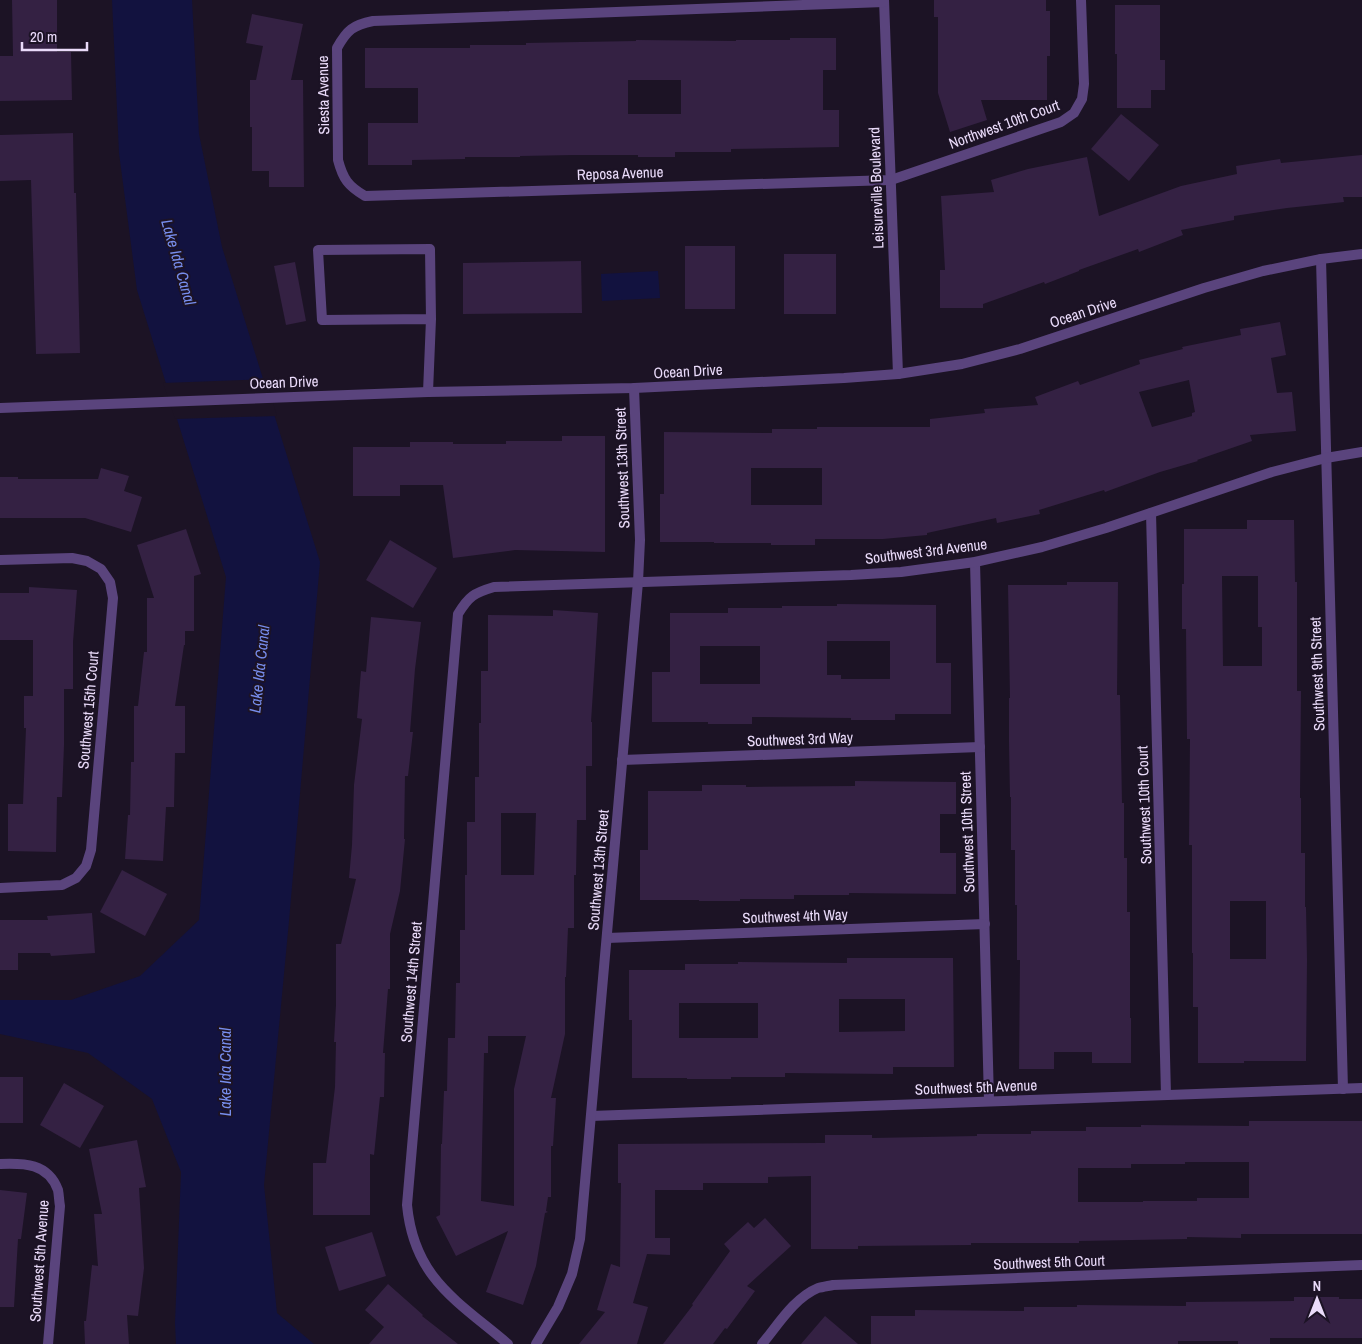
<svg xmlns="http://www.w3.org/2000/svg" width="1362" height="1344" viewBox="0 0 1362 1344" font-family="'Archivo Narrow',sans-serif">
  <rect width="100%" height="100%" fill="#1c1325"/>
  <g fill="#12123f">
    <polygon points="112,0 192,0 199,134 222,247 320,562 289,921 264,1185 277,1313 314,1344 176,1344 175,1323 181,1172 152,1099 88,1053 0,1034 0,1000 71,1000 140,976 199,920 226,577 137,290 119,153"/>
    <polygon points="658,271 660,298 602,301 601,274"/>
  </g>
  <polygon fill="#1c1325" points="266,379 277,416 175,419 163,383"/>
  <g fill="#342143" fill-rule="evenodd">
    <polygon points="12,0 57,0 57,52 71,52 72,100 0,101 0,56 13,56"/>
    <polygon points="934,0 1046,0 1046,11 1050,11 1050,56 1047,56 1047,100 981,100 987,120 950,132 938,93 938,17 934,17"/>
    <polygon points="1115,5 1160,5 1160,60 1165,60 1165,90 1151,90 1151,108 1117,108 1117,54 1115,54"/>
    <polygon points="252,14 303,24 291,80 303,80 304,187 269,187 269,171 252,171 252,127 250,127 250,80 256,80 263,46 246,43"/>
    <path d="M790,38h46v32h-13v40h16v37l-108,2v3h-56v5h-37v-2h-65l-53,1v1h-55v2l-53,1v5h-44v-42h50v-35h-53v-40h105v-3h56v-2l110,-2v-1l100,1v-1h54zM628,80h53v34h-53z"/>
    <polygon points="1121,114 1159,145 1129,181 1091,149"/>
    <polygon points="73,133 74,193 76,193 80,353 36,354 31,180 0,181 0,135"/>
    <polygon points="1362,155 1362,197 1343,197 1344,202 1287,208 1234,216 1234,220 1181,230 1183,235 1139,252 1138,249 1079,270 1079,271 1045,284 1044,282 983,304 983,308 940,308 940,270 945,270 941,196 994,192 991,180 1028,169 1087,157 1099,216 1181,186 1237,174 1236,166 1280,159 1281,163"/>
    <rect x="685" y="246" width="50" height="63"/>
    <rect x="784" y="254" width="52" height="60"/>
    <polygon points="581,261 582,313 463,314 463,263"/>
    <polygon points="295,262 306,321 286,325 274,266"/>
    <path d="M1280,322l6,33 -15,3 6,35 15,-1 4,39 -46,4 2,6 -55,19 1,1 -38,11 -55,20 -1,-2 -65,20 1,4 -43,9 -1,-5 -69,15v2l-44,4h-68v6h-44v-2h-57v-1h-54v-48h4v-62l108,1v-4h45v-2h113v-8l55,-6 -1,-4 54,-4 -3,-8 43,-16 2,4 60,-21 -1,-4 44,-11 -1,-2 59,-12 -1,-6zM1189,380l6,32 -3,1v3l-40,11 -13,-35zM751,468h71v37h-71z"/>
    <polygon points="562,436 605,436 605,552 515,550 453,558 443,485 400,485 400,496 353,496 353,447 410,447 410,442 453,442 453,444 506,444 506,441 562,441"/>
    <polygon points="101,468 129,476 124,491 142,497 131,532 85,518 0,518 0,477 18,477 18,479 98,479"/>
    <path d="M1247,520h47l1,62h2v109h4l-1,107h1v55h4v54h1l1,53 -1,101h-62v2h-46v-56h-5v-54h-1v-108h-3l1,-106h-3l-1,-110h-4v-45h2v-55h63zM1222,576h36v51h4v39h-39zM1230,901h36v58h-36z"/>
    <polygon points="186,529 201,574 194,576 194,631 185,631 185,645 184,645 175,706 185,706 185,753 175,753 174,807 166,807 163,861 125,859 128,815 130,815 131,762 134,762 134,706 138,706 144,652 147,652 147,598 154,598 137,545"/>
    <polygon points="390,540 437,568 413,608 366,580"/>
    <polygon points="1067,582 1118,582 1117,695 1120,695 1122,803 1124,803 1124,858 1127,858 1127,912 1130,912 1130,1018 1131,1018 1131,1063 1092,1063 1092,1052 1054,1052 1054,1069 1019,1069 1020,960 1017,960 1017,905 1015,905 1015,850 1011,850 1011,797 1010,797 1009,742 1009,698 1010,698 1008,585 1067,585"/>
    <polygon points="29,587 77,590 73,642 73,689 64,689 64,745 62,797 57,797 56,852 8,851 8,804 23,804 26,728 24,728 24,696 33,696 33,640 0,640 0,593 29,593"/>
    <path d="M837,604l99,1v58h15v51h-56v6h-44v-2l-99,-1v7h-44v-2h-56v-50h18v-59h58v-5h54v-2h55zM827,641h63v38h-49v-4h-14zM700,646h60v38h-60z"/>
    <path d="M553,610l45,3 -7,109h1v44h-6v54h-9l-1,55h-2v53h-6l-2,49h-1v57l-14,64h5l-3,48h-2v51h-3l-2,14 2,1 -3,1 -9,53 -13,39 -37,-13 22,-61 -52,25 -20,-39 4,-2 1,-71h1l2,-53h3l1,-53h7l1,-55h4v-53h5v-55h2v-53h8v-45h4v-54h2v-52h7v-56l65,1zM501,813h35l-2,62h-33zM488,1036h38l-12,53v117l-33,-5 3,-148h4z"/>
    <polygon points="371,617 421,622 415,669 410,732 413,732 408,776 405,776 404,839 405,839 400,891 390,934 390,989 388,989 383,1053 385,1053 384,1097 380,1097 374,1155 370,1154 370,1215 313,1215 313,1163 326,1163 335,1087 336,1042 334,1042 336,1005 336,944 341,944 356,879 349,878 352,845 354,785 362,719 357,718 361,671 366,672"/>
    <polygon points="855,781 956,782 956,814 940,814 940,853 956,853 956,894 849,893 849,895 794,895 794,899 740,899 740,901 699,901 699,900 640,900 640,850 648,850 648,791 702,791 702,785 746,785 746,787 855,786"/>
    <polygon points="122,870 167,894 145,936 100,912"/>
    <polygon points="92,913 95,953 51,956 50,953 18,953 18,970 0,970 0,920 48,920 47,916"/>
    <path d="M847,958h106l1,109h-61v7l-108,-1v4h-54v2h-44v-1h-55v-58h-3v-50h56v-6h53v-2l109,1zM839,999h66v32l-66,1zM679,1003h79v35h-79z"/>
    <rect x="0" y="1077" width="23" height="46"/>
    <polygon points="64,1083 104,1106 80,1148 40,1125"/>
    <path d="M1249,1121h113v113h-121v4l-54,-1v2l-108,2v2h-108v2l-113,1v3h-47v-73l-43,1v6h-65v7h-48v48h15v17l-23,-1 -14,49 15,4 -11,37h-58l26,-32 -8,-2 14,-46 9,3 1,-84h-3v-39l207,-1v-8h47v3l105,-2v-2h54v-3h55v-4h55v-2l108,1zM1185,1162h64v36h-52v3h-54v1h-65v-34h53v-4h54z"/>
    <polygon points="137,1140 146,1187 139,1188 144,1268 138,1316 127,1315 129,1344 85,1344 84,1321 86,1321 92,1265 98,1266 94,1214 102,1214 89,1149"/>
    <polygon points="0,1190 27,1193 21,1239 18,1239 14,1307 0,1307"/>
    <polygon points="765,1218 791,1246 747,1286 755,1291 727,1329 725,1328 713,1344 663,1344 693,1305 692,1304 730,1251 724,1244 748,1222 754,1228"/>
    <polygon points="372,1232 386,1276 339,1291 325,1247"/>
    <polygon points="388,1284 423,1315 422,1316 458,1344 369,1344 384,1327 365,1310"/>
    <polygon points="1294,1297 1339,1297 1339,1299 1362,1299 1362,1338 1270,1338 1270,1344 1238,1344 1238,1341 1178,1341 1178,1344 871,1344 871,1316 915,1316 915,1310 1024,1311 1024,1307 1077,1307 1077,1305 1186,1306 1186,1302 1294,1301"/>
    <polygon points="825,1316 858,1344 801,1344"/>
  </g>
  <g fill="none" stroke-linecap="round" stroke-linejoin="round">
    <polyline stroke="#5a447d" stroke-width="10" points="428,392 431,319 430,249 318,250 322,320 431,319"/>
    <g stroke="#5a447d" stroke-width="10">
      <polyline points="884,0 898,374"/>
      <path d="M884,2l-511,19c-20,4 -26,9 -36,27l1,112c5,19 10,26 27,36l526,-16 170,-58 13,-9 8,-14 2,-15 -3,-84"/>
      <polyline points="1321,259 1343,1089"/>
      <polyline points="0,408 428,392 634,388 844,378 898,374 962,364 1020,349 1204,288 1263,271 1321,259 1362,254"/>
      <polyline points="1151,513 1166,1095"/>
      <polyline points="0,560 72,558 87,561 101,569 110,582 113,598 91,850 86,866 76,878 62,885 0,888"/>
      <polyline points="975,562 989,1101"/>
      <polyline points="622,760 980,747"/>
      <polyline points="607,938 985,924"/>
      <polyline points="591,1116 1362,1088"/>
      <path d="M0,1164c24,-1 48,-1 58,26 1,5 1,11 2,16l-12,138"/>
      <path d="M508,1344c-52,-44 -94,-66 -101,-139l51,-591c11,-18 16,-21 36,-27l357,-12 50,-3 74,-10 67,-15 64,-19 166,-56 54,-14 36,-6"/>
      <polyline points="536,1344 558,1307 572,1274 580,1239 638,582 640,540 634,388"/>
      <path d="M762,1344c16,-19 32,-46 56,-56 4,-1 10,-2 15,-3l529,-20"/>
    </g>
  </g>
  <g text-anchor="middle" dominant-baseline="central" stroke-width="4" stroke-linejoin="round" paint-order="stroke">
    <g font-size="15" fill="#eadbfa" stroke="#1c1325">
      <text transform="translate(323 95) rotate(-91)">Siesta Avenue</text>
      <text transform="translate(1004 124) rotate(-20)">Northwest 10th Court</text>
      <text transform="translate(620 173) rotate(-2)">Reposa Avenue</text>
      <text transform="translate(876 188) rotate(-92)">Leisureville Boulevard</text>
      <text transform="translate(1083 312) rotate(-18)">Ocean Drive</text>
      <text transform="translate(688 371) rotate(-3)">Ocean Drive</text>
      <text transform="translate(284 382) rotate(-2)">Ocean Drive</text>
      <text transform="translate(622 468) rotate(-92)">Southwest 13th Street</text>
      <text transform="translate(926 551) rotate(-7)">Southwest 3rd Avenue</text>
      <text transform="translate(1317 674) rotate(-92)">Southwest 9th Street</text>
      <text transform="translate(88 710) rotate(-85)">Southwest 15th Court</text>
      <text transform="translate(800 739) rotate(-2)">Southwest 3rd Way</text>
      <text transform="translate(1144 805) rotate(-92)">Southwest 10th Court</text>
      <text transform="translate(967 832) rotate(-92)">Southwest 10th Street</text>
      <text transform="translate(598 870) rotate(-85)">Southwest 13th Street</text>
      <text transform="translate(795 916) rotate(-2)">Southwest 4th Way</text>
      <text transform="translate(411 982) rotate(-85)">Southwest 14th Street</text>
      <text transform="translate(976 1087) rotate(-2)">Southwest 5th Avenue</text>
      <text transform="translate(39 1261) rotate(-86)">Southwest 5th Avenue</text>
      <text transform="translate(1049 1262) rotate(-2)">Southwest 5th Court</text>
    </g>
    <g font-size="16" font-style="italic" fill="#778dec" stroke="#1c1325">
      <text transform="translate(179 262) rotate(74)">Lake Ida Canal</text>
      <text transform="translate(259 669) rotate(-84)">Lake Ida Canal</text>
      <text transform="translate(225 1072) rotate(-90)">Lake Ida Canal</text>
    </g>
  </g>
  <g transform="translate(1317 1299)" stroke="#1c1325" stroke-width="4" paint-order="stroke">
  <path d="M0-4L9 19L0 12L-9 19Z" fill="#eadbfa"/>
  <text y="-8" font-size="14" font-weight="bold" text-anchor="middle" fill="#eadbfa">N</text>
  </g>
  <path d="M22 42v8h65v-8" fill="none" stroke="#eadbfa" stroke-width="2.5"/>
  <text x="30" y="42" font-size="15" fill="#eadbfa" stroke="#1c1325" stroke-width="4" paint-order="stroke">20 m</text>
</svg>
